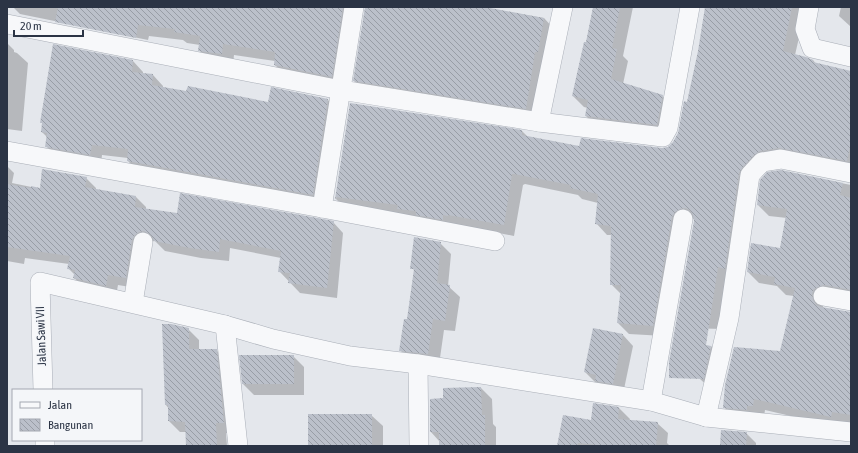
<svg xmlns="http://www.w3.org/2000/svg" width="858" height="453" viewBox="0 0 858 453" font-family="'Asap Condensed',sans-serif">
  <defs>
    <pattern id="building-back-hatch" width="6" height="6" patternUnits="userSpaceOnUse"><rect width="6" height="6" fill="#bbc0ca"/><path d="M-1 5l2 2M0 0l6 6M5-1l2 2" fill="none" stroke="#989da6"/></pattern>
  </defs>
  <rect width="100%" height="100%" fill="#e4e7ec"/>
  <g fill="#0003">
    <polygon points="13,7 478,7 544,18 555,30 537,120 366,92 354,81 366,7 361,8 343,88 286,76 275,65 275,61 234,55 233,64 211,62 199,50 200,45 187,43 183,40 149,36 148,40 20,14"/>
    <polygon points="594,7 633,7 623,56 628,61 623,84 662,96 673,106 668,135 597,127 586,116 588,108 584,107 573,96 586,44"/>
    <polygon points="706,7 806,7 795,55 813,60 816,64 851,72 851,170 771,162 753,179 721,329 689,328 695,219 691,219 664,336 629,334 618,323 621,294 611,284 612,235 607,235 596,223 598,203 582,199 578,195 525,184 523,185 514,236 458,225 347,210 336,199 351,104 522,131 528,137 580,147 662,149 669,147 673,143 679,133 687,103 699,51"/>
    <polygon points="841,7 851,7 851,27 839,16"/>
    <polygon points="7,43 14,50 14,52 17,53 28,63 22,131 7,129"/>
    <polygon points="133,61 143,72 143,74 153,75 163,86 163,88 269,103 328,100 338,110 323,205 138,172 128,161 128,158 102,155 101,165 57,157 46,146 47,137 42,132 43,124 41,122"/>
    <polygon points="7,166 14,173 12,183 41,189 86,178 96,188 96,190 136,197 146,207 146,209 177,215 333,222 343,233 337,298 300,293 280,272 281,258 230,248 229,261 201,258 165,251 155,241 149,242 136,288 118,285 116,296 85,288 74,278 75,275 68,268 69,264 25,258 24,264 7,261"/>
    <polygon points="781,171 851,185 851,298 825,300 823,306 823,308 851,313 851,424 842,428 765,410 764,417 735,418 724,407 781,352 794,296 786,295 777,286 759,283 748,272 781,249 787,218 769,216 758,205"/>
    <polygon points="440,243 451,254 448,286 460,297 455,331 444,330 439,365 411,361 400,350 408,320 415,271 412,268"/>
    <polygon points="188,329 199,340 199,350 216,350 227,361 235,433 226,433 227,446 187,446 186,432 180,432 169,421 169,409 166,405"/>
    <polygon points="623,335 633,346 623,394 596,383 585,372"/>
    <polygon points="711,346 722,357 711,389 700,379"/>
    <polygon points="293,356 304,367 304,395 254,395 243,384"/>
    <polygon points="481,388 492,399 493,424 496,427 496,446 440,446 440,442 431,432 431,400 444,399 444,389"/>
    <polygon points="619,408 630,419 629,421 657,423 668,433 667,443 670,446 558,446 592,421"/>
    <polygon points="371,415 383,426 383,446 309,446"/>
    <polygon points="746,433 756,443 756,446 721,446"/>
  </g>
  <g fill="url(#building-back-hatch)">
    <polygon points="58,7 343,7 332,77 274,65 275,52 223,44 222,54 198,51 200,36 174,32 175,29 138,25 136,38 55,22"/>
    <polygon points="365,7 485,7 544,18 538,52 535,52 526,109 353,81"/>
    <polygon points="593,7 620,7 612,48 617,49 611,79 663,95 657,125 585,116 588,100 572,96 584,42 586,42"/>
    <polygon points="705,7 792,7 783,51 806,57 813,60 813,62 851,71 851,142 847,161 779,148 760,151 754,155 742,168 739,173 725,269 718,267 706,345 711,346 704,379 669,378 669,362 694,221 693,215 690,210 685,208 680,209 675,212 672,217 653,326 617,323 621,285 610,285 611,226 595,224 598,194 570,188 571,185 514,174 512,174 504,225 448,215 448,216 443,215 443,220 416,215 416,211 397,209 398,205 336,197 336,199 335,199 350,103 522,130 522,135 579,146 581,138 662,148 668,147 673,142 678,133 684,101 687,102 698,51"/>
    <polygon points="53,44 133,60 132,72 153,74 152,85 186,91 188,86 268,102 271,87 328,99 313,195 127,161 128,149 92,145 90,155 45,147 47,133 41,132 42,123 40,123"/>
    <polygon points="42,169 87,177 85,187 136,196 135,207 177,213 180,193 334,221 327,288 288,283 290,273 278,272 281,251 220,239 219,252 190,248 154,241 153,238 150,234 144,231 139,232 135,235 132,240 126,278 108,275 106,286 73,278 75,270 67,269 70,256 7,247 7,184 31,188 31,186 40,188"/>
    <polygon points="781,170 843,183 840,195 851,198 851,290 825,285 820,286 814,289 812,294 813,300 816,305 821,307 851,312 851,415 832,412 831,417 754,399 753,406 747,406 747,410 723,408 725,385 734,347 780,351 795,288 774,284 775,277 747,272 751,243 780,248 787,209 757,205 760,180 767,172"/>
    <polygon points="414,237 441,242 437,283 450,285 445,321 433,319 428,354 399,351 404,319 407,319 414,269 410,269"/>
    <polygon points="162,324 171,324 189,328 189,349 217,349 224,423 216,423 217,446 186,446 185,422 168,421 168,405 165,405"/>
    <polygon points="593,328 623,334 613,384 595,381 596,375 584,372"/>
    <polygon points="239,355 294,355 294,384 242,384"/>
    <polygon points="481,387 482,415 485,415 485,446 439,445 439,432 430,432 430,399 443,398 443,388"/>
    <polygon points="593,403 619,407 618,419 658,422 656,446 606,446 578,443 577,446 557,446 563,415 591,420"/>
    <rect x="308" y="414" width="64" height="32"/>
    <polygon points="721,430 747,432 746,446 720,446"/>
  </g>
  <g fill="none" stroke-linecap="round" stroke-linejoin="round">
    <g stroke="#a9aeb7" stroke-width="20">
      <g id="street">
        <polyline points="809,7 805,29 812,48 851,57"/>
        <polyline points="7,24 341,90 539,122 663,137 668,128 690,7"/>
        <polyline points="539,122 563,7"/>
        <polyline points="7,151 322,208 495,241"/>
        <polyline points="322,208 354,7"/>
        <polyline points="823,296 851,301"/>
        <polyline points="133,303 143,242"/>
        <polyline points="225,325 238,446"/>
        <polyline points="418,364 419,446"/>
        <polyline points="43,390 40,282 225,325 273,339 350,356 418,364 651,401 706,417 851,432"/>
        <polyline points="651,401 683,219"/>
        <polyline points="706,417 729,318 750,175 762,162 781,159 851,173"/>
        <polyline points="45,440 45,446"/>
      </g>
    </g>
    <use href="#street" stroke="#f7f8fa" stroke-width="19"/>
  </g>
  <g text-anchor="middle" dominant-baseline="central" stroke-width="3" stroke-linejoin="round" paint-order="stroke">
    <g font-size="12" fill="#2b3445" stroke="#f4f6f9">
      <text transform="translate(41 336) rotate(-92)">Jalan Sawi VII</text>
    </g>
  </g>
  <rect width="858" height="453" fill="none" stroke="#2b3445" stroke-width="16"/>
  <rect x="12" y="389" width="130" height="52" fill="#f4f6f9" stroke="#a4a8b1"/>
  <rect x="20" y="402" width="20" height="6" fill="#f7f8fa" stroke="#a4a8b1"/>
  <text x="48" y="409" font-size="12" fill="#2b3445">Jalan</text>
  <rect x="20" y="419" width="20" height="12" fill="url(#building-back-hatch)" stroke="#a4a8b1"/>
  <text x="48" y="429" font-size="12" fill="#2b3445">Bangunan</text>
  <path d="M14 30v6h69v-6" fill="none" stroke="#2b3445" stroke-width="2"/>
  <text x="20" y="30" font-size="12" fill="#2b3445" stroke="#f4f6f9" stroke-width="3" paint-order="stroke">20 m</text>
</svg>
